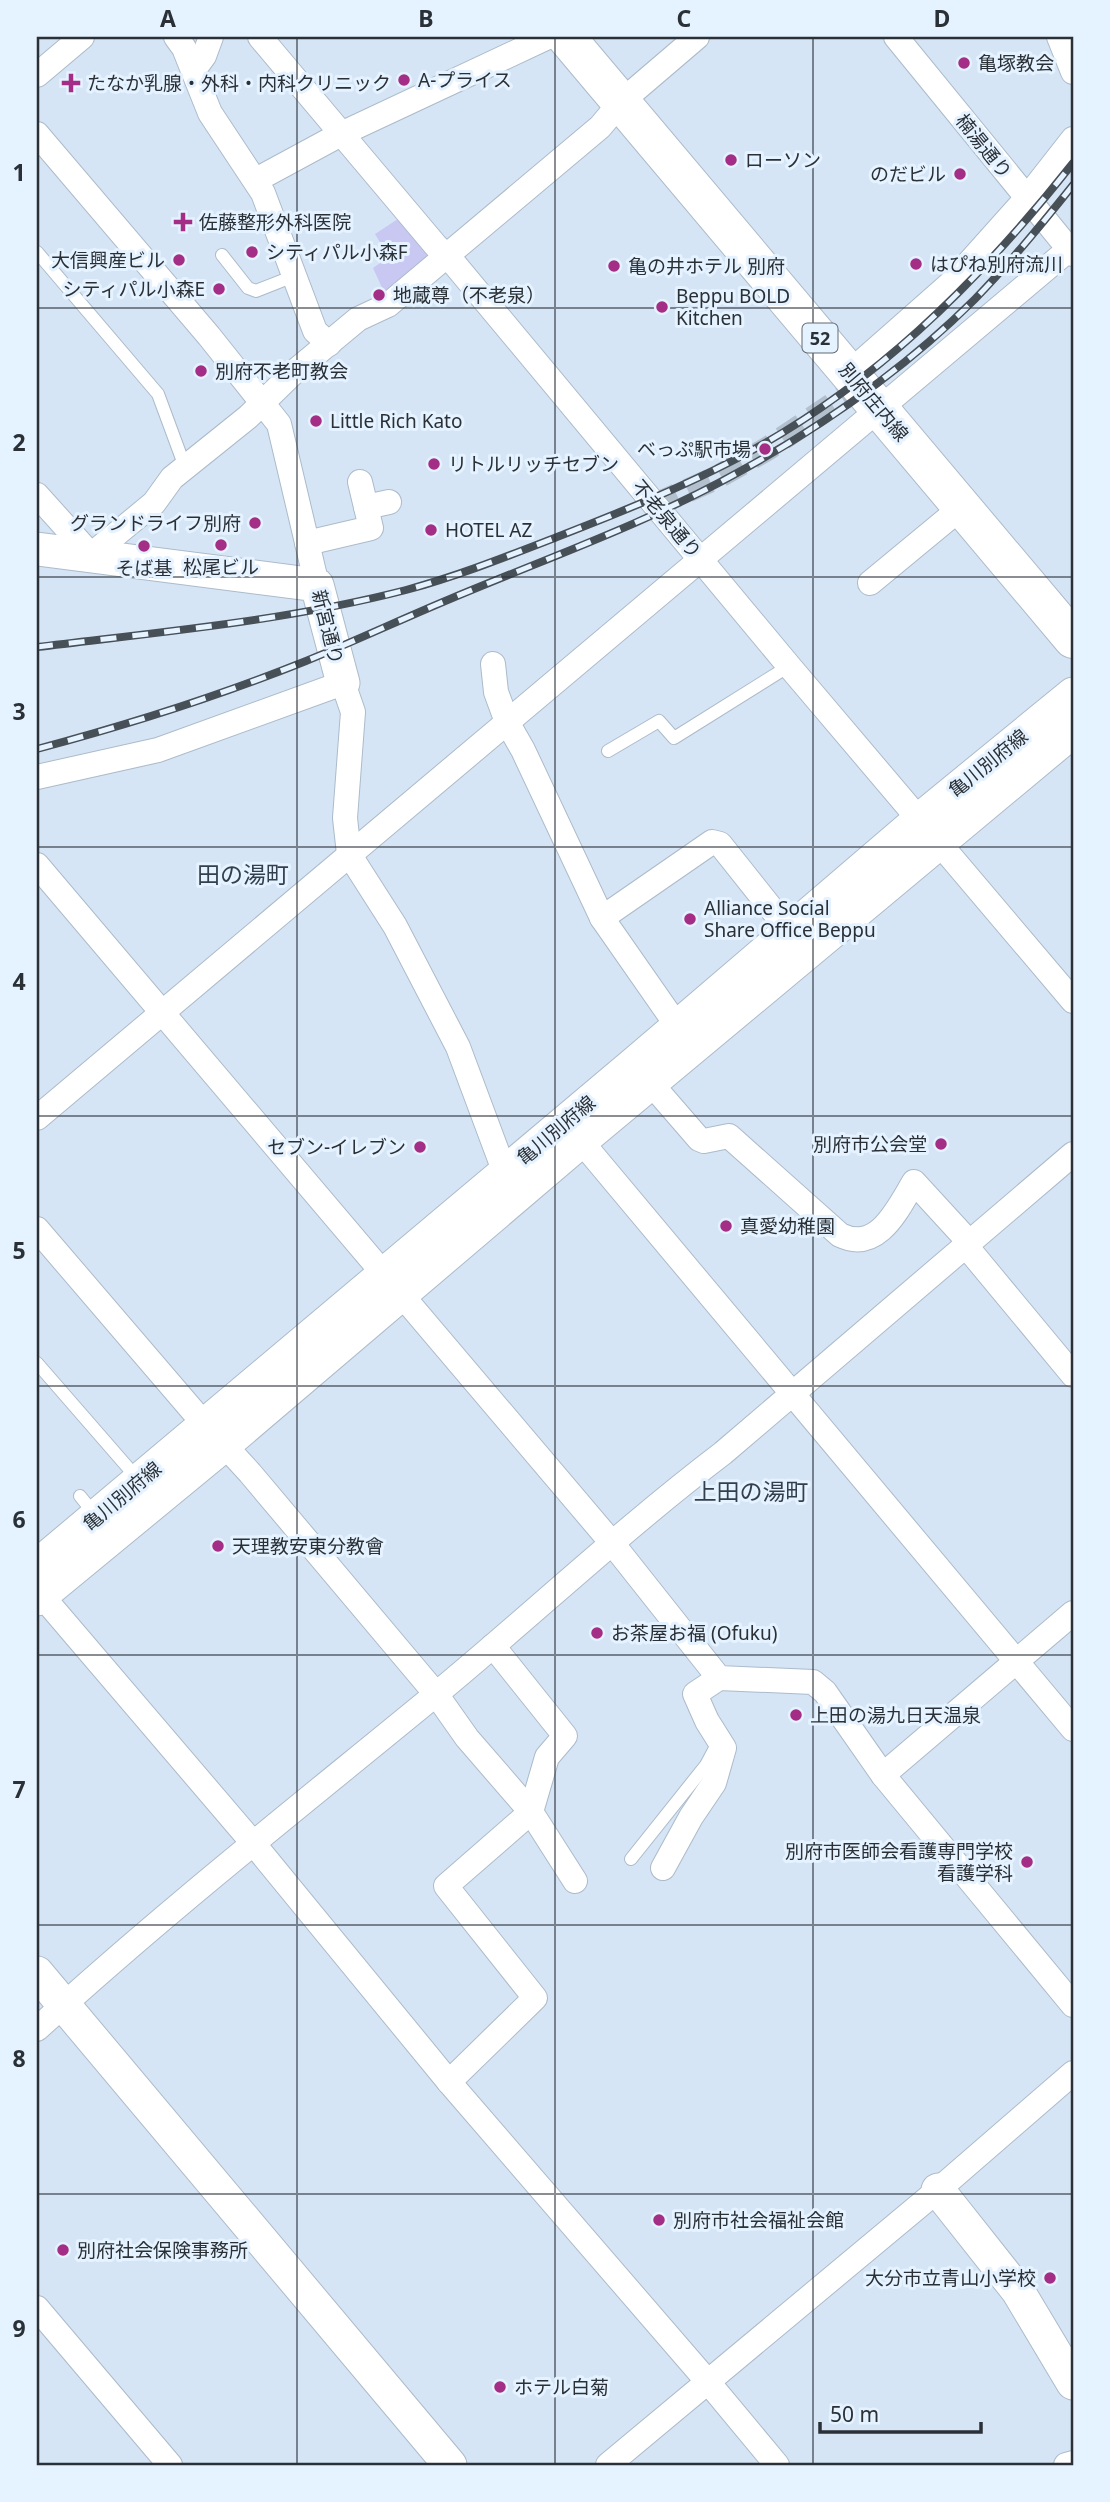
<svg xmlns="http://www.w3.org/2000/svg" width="1110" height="2502" viewBox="0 0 1110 2502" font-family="'Noto Sans','Noto Sans JP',sans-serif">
  <rect width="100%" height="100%" fill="#d5e5f5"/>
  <polygon fill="#c8c8f2" points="401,217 432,253 384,292 373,268 389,257 375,234"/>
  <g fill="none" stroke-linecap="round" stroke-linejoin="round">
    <polyline stroke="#b3c1cf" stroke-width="24" stroke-dasharray="24 12" stroke-linecap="butt" points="655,505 716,478 767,449 860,386"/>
    <g stroke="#acbbca" stroke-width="14">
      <g id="lane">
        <polyline points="37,252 158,394 185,467"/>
        <polyline points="222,255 248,288 256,291 294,276"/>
        <polyline points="608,751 659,721 674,738 789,666"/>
        <polyline points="37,1363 137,1478"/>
        <polyline points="80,1496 96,1516"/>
        <polyline points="631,1859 706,1765 714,1750"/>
      </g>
    </g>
    <g stroke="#acbbca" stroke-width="26">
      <g id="street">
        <polyline points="176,37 184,48 210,113 263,193 315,331 329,344"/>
        <polyline points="260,37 436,246 452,261 789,666 1073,1001"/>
        <polyline points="896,37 1073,254"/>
        <polyline points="1059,37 1073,72"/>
        <polyline points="193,71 204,56 211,37"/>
        <polyline points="37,75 82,37"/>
        <polyline points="37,134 209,336 279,424 317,585"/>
        <polyline points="256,180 341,134 548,37"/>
        <polyline points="849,373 950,284 1026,199 1073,139"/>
        <polyline points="37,495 91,555 154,503 172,478 248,417 293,373 358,319 388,305 600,127 621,102 697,37"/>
        <polyline points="366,507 389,502"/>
        <polyline points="307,543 371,528 360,482"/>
        <polyline points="870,583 962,507"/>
        <polyline points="493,664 496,692 507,722 523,750 602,918 678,1027"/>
        <polyline points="37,777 158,750 343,683 353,712 345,818 349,854 395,926 458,1047 505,1173"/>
        <polyline points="37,865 612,1543 719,1678 813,1682 825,1692 883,1775 1073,2005"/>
        <polyline points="602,918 712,842 720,844 790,932"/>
        <path d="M641,1072l58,67 5,2 25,-5 111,99c38,18 57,-25 74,-53l56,61"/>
        <polyline points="37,1118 1073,246"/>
        <polyline points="570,1128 1073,1729"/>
        <polyline points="37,1229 193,1411 250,1473 436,1694 467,1738 531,1812 575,1881"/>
        <polyline points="966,1246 1073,1375"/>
        <polyline points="37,1590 253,1843 449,2082 708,2382 777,2465"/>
        <polyline points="883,1775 1073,1613"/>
        <polyline points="663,1868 691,1817 714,1783 724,1748 707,1721 695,1694 719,1678"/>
        <path d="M37,2029c128,-117 264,-224 398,-334 97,-80 188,-166 288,-242l350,-299"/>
        <polyline points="449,2082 535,1998 446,1886 531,1812 547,1757 565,1736 493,1646"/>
        <polyline points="37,2308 170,2465"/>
        <polyline points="608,2465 938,2190 1073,2073"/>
        <polyline points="1066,2465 1073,2463"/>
      </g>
    </g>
    <g stroke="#acbbca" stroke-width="35">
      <g id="secondary">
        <polyline points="37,549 317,585 343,683"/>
        <polyline points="37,1566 634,1064 919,820 1073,694"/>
        <polyline points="37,1599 224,1445 581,1141 1073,731"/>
        <polyline points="37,1973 450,2465"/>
        <polyline points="938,2190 1018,2291 1073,2383"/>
      </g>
    </g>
    <g stroke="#acbbca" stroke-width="40">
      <polyline id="primary" points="566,37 1073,639"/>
    </g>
    <use href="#lane" stroke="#fff" stroke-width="12"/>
    <use href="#street" stroke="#fff" stroke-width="24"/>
    <use href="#secondary" stroke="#fff" stroke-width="33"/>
    <use href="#primary" stroke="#fff" stroke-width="38"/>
    <g stroke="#474f57" stroke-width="8">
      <g id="rail">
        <path d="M37,647c123,-15 249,-26 369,-57 52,-14 102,-34 151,-53 59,-23 119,-47 175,-76 137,-70 247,-179 341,-298"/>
        <path d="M37,749c90,-24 182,-53 269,-88 49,-20 96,-42 144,-62 95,-40 197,-76 287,-126 86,-47 169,-105 238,-174 35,-36 67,-75 98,-114"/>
      </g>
    </g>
    <use href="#rail" stroke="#e5f2ff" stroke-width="5" stroke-dasharray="16" stroke-linecap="butt"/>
  </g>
  <path fill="none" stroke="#2a3036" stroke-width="2" stroke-opacity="0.55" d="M297,37v2428M555,37v2428M813,37v2428M37,308h1036M37,577h1036M37,847h1036M37,1116h1036M37,1386h1036M37,1655h1036M37,1925h1036M37,2194h1036"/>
  <g fill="#a42d85" stroke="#e5f2ff" stroke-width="2.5">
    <circle cx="964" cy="63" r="7"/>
    <circle cx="404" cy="80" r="7"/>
    <path d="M67.5 72.5h7v7h7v7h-7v7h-7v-7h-7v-7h7z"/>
    <circle cx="731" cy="160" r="7"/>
    <circle cx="960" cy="174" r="7"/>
    <path d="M179.5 211.5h7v7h7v7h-7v7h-7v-7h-7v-7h7z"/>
    <circle cx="252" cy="252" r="7"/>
    <circle cx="179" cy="260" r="7"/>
    <circle cx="916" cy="264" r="7"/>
    <circle cx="614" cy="266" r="7"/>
    <circle cx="219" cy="289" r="7"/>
    <circle cx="379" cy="295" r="7"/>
    <circle cx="662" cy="307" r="7"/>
    <circle cx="201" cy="371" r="7"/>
    <circle cx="316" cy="421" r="7"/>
    <circle cx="765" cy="449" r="7"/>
    <circle cx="434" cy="464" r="7"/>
    <circle cx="255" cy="523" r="7"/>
    <circle cx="431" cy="530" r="7"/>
    <circle cx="221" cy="545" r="7"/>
    <circle cx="144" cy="546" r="7"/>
    <circle cx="690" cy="919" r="7"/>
    <circle cx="941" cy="1144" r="7"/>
    <circle cx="420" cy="1147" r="7"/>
    <circle cx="726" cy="1226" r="7"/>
    <circle cx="218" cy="1546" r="7"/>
    <circle cx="597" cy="1633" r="7"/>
    <circle cx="796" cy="1715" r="7"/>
    <circle cx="1027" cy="1862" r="7"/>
    <circle cx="659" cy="2220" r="7"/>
    <circle cx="63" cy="2250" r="7"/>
    <circle cx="1050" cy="2278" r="7"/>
    <circle cx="500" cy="2387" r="7"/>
  </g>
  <g text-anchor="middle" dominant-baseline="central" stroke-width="6" stroke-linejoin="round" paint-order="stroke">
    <rect fill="#e5f2ff" stroke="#626a72" stroke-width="2" x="802.5" y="323.5" width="35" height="29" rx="5"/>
    <g font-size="18" font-weight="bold" fill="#2a3036">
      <text x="820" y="338">52</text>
    </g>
    <g font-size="19" fill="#2a3036" stroke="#e5f2ff" text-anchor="start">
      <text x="978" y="63">亀塚教会</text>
      <text x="418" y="80">A-プライス</text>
      <text x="87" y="83">たなか乳腺・外科・内科クリニック</text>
      <text x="745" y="160">ローソン</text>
      <text x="946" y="174" text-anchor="end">のだビル</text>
      <text x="199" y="222">佐藤整形外科医院</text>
      <text x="266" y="252">シティパル小森F</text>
      <text x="165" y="260" text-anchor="end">大信興産ビル</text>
      <text x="930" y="264">はぴね別府流川</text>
      <text x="628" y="266">亀の井ホテル 別府</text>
      <text x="205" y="289" text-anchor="end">シティパル小森E</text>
      <text x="393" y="295">地蔵尊（不老泉）</text>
      <text x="676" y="296">Beppu BOLD<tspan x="676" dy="22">Kitchen</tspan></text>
      <text x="215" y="371">別府不老町教会</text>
      <text x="330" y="421">Little Rich Kato</text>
      <text x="751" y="449" text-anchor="end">べっぷ駅市場</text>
      <text x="448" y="464">リトルリッチセブン</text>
      <text x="241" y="523" text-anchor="end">グランドライフ別府</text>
      <text x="445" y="530">HOTEL AZ</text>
      <text x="221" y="567" text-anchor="middle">松尾ビル</text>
      <text x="144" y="568" text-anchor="middle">そば基</text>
      <text x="704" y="908">Alliance Social<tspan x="704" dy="22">Share Office Beppu</tspan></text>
      <text x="927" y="1144" text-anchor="end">別府市公会堂</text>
      <text x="406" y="1147" text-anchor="end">セブン-イレブン</text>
      <text x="740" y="1226">真愛幼稚園</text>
      <text x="232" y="1546">天理教安東分教會</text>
      <text x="611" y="1633">お茶屋お福 (Ofuku)</text>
      <text x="810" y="1715">上田の湯九日天温泉</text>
      <text x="1013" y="1851" text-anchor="end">別府市医師会看護専門学校<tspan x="1013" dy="22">看護学科</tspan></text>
      <text x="673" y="2220">別府市社会福祉会館</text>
      <text x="77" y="2250">別府社会保険事務所</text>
      <text x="1036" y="2278" text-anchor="end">大分市立青山小学校</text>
      <text x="514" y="2387">ホテル白菊</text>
    </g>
    <g font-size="19" fill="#2a3036" stroke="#e5f2ff">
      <text transform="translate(984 146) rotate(51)">楠湯通り</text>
      <text transform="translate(874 402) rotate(50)">別府庄内線</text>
      <text transform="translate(667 519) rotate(50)">不老泉通り</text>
      <text transform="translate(328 627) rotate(76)">新宮通り</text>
      <text transform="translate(988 763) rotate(-39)">亀川別府線</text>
      <text transform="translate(556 1130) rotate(-40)">亀川別府線</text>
      <text transform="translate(122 1496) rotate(-40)">亀川別府線</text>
    </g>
    <g font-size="23" fill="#333f4c" stroke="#e5f2ff">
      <text x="243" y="874">田の湯町</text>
      <text x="751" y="1491">上田の湯町</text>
    </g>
  </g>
  <rect width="1110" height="2502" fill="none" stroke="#e5f2ff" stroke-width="77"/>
  <path d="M820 2422v10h161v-10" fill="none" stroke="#2a3036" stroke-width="3.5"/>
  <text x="830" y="2422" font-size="21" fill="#2a3036" stroke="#e5f2ff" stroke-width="5" paint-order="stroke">50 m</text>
  <rect x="38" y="38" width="1034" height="2426" fill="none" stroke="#2a3036" stroke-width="2.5"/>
  <g font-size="23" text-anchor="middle" font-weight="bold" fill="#2a3036">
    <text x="168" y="27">A</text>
    <text x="426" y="27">B</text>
    <text x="684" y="27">C</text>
    <text x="942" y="27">D</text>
    <text x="19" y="181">1</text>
    <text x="19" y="451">2</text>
    <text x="19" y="720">3</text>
    <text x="19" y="990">4</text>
    <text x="19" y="1259">5</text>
    <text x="19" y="1528">6</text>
    <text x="19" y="1798">7</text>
    <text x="19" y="2067">8</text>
    <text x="19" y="2337">9</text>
  </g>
</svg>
